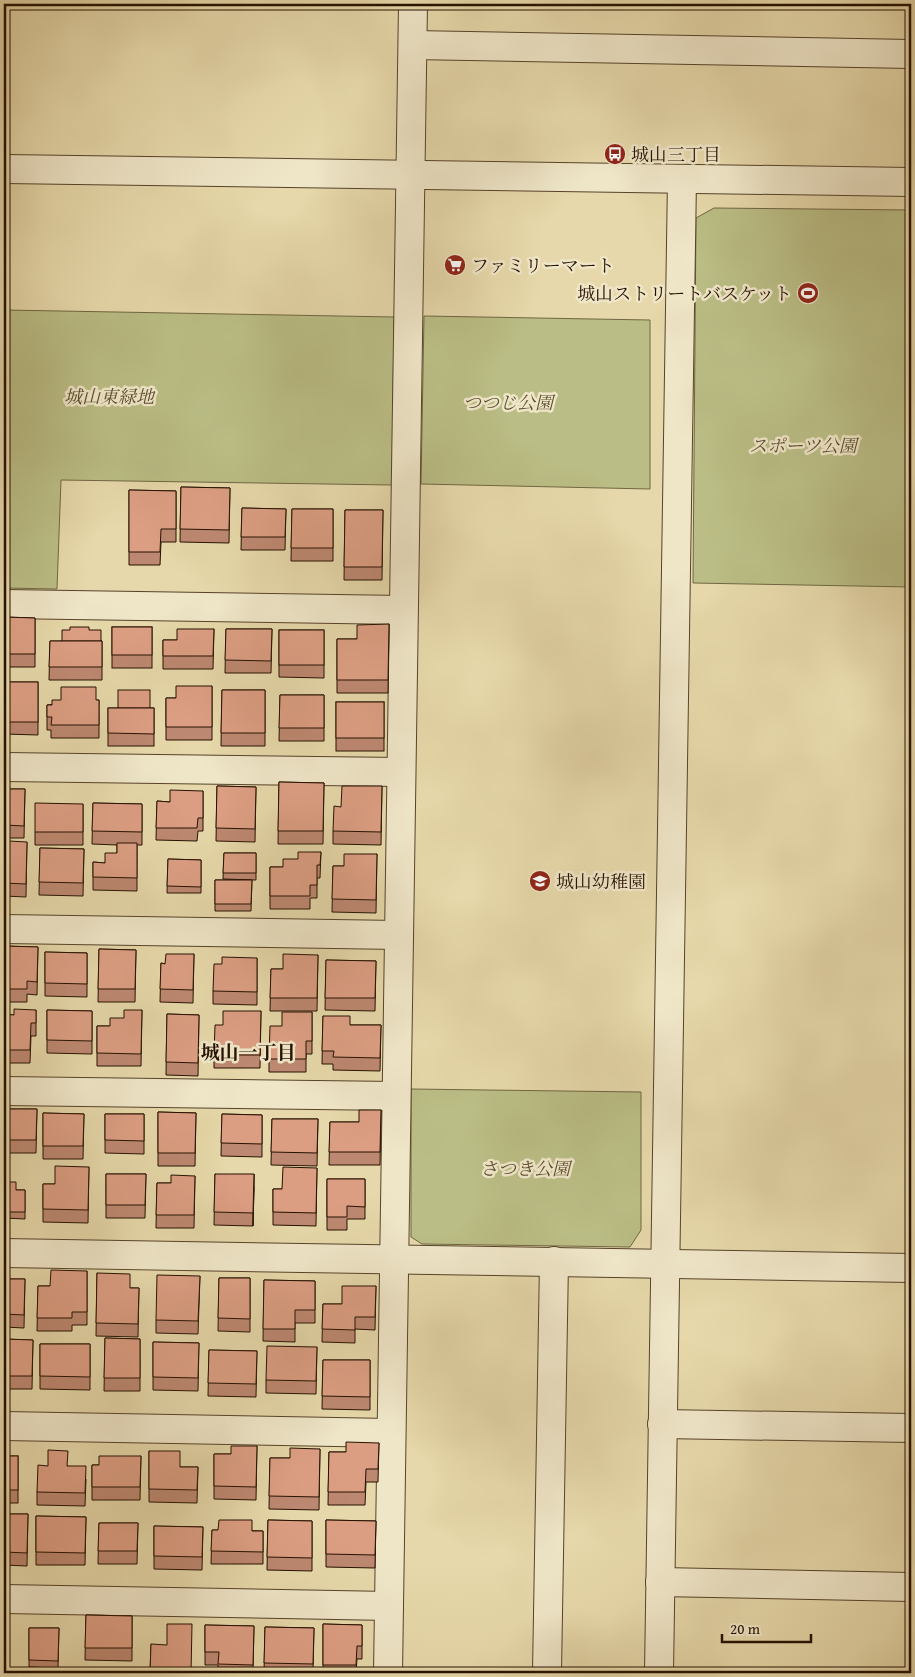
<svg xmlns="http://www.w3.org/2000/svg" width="915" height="1677" viewBox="0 0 915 1677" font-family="'Gentium Book Plus','Noto Serif JP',serif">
  <rect width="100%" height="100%" fill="#e6d8aa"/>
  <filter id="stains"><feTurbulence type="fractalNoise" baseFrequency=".004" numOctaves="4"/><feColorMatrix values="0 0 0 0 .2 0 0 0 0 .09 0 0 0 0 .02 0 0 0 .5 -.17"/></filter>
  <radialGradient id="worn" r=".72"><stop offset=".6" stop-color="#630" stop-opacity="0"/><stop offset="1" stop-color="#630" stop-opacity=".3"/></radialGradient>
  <g fill="#babd85" stroke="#706742">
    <polygon points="714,208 911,210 911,587 693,583 696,218"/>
    <polygon points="4,310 394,317 392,485 61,480 57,589 4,588"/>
    <polygon points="424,316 650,320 650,489 421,484"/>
    <polygon points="411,1089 641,1092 641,1230 630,1247 422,1244 411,1237"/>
  </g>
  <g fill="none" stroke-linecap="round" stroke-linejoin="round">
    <g stroke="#56432a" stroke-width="30">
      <g id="minor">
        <polyline points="413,45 911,54"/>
        <polyline points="4,604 403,610"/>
        <polyline points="4,767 401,772"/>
        <polyline points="4,929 398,935"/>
        <polyline points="4,1091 396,1096"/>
        <polyline points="4,1253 911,1268"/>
        <polyline points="662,1424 911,1428"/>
        <polyline points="4,1426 390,1433"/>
        <polyline points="660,1582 911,1587"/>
        <polyline points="4,1599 389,1606"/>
        <polyline points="388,1673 413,4"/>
        <polyline points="547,1673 554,1261"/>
        <polyline points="659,1673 682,179"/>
      </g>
    </g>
    <g stroke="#56432a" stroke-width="30">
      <polyline id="tertiary" points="4,169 911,182"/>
    </g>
    <use href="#minor" stroke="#efe6c8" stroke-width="28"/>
    <use href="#tertiary" stroke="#efe6c8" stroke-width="28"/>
  </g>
  <g fill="#bd8871" stroke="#261100">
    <polygon points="181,487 230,488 229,543 180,542"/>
    <polygon points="129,490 176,491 176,542 161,542 160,565 129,565"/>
    <polygon points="242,508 286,509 285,550 241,550"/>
    <polygon points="292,509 333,509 333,561 291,561"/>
    <polygon points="345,510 383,510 382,580 344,580"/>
    <polygon points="4,617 35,618 35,667 4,667"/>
    <polygon points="389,624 388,693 337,693 337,639 357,639"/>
    <rect x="112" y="627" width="40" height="41"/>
    <polygon points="214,629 213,669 163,669 163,640 177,640"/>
    <polygon points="226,629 272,629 271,673 225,673"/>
    <polygon points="89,630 102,641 102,680 49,680 50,641 62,641"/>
    <polygon points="279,630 324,630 324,678 279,677"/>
    <polygon points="4,682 38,682 38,735 4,734"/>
    <polygon points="212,686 212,740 166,740 166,698 176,698"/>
    <polygon points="222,690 265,690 265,746 221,746"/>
    <polygon points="280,695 324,695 324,741 279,741"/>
    <polygon points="99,700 99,738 51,738 51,730 47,730 47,705"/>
    <rect x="336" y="702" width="48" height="49"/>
    <rect x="108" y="708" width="46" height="38"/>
    <polygon points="279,782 324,783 323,844 278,844"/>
    <polygon points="217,786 256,787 255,842 216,841"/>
    <polygon points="382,786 381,845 333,844 333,831"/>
    <polygon points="4,789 25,789 24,838 4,838"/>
    <polygon points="203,791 203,831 198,831 197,841 156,840 157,801 170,802"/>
    <polygon points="93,803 142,804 142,845 137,845 137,891 93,890 93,862 105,863 117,853 117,845 92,844"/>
    <polygon points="83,804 83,845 35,845 35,832"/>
    <polygon points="27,842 26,897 4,896 4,853 9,853"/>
    <polygon points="40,848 84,849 83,896 39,895"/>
    <polygon points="321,852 320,878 317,878 317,898 310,898 310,909 270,909 270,867 283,867 298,859"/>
    <polygon points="224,853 256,853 256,880 223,879"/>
    <polygon points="377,854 376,913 332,912 333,866 344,866"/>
    <polygon points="168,859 201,860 201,893 167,893"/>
    <polygon points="215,880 252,880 251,911 215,911"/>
    <polygon points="4,946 38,947 37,995 27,994 27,1002 4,1002"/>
    <polygon points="99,949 136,950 135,1002 98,1002"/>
    <polygon points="45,952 87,953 87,997 45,996"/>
    <polygon points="194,954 193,1003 160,1002 161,963 165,964"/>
    <polygon points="318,955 317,1011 270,1011 271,969 283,969"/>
    <polygon points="257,958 257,1005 213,1004 213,991"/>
    <polygon points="326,960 376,961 375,1011 325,1010"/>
    <polygon points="36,1010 36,1036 31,1036 30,1063 4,1063 4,1014 14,1015"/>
    <polygon points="47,1010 92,1011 92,1054 47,1053"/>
    <polygon points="142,1010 141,1066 97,1066 97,1026 110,1026"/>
    <polygon points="261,1011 260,1068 214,1068 214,1055 223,1025"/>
    <polygon points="312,1012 312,1054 306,1054 306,1072 269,1072 269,1059 282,1026"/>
    <polygon points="167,1014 199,1015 198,1076 166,1075"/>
    <polygon points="323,1016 350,1025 381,1025 380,1071 333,1070 333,1064 322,1064"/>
    <polygon points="4,1109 37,1109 36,1153 4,1153"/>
    <polygon points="381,1110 380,1165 329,1165 330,1122 359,1122"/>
    <polygon points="158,1112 196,1113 195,1166 158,1166"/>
    <polygon points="43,1113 84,1114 83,1159 43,1159"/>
    <polygon points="105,1114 144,1114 144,1154 105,1153"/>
    <polygon points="222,1114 262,1115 262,1157 221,1156"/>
    <polygon points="272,1119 318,1119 317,1166 271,1165"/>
    <polygon points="89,1167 88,1223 43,1222 43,1184 55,1184"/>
    <polygon points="317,1168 316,1226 273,1225 273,1189 282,1189"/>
    <polygon points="106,1174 146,1174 145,1218 106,1218"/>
    <polygon points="215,1174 254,1187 253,1226 214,1225"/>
    <polygon points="195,1176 194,1228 156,1228 157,1183 171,1183"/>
    <polygon points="327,1179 365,1179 365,1219 347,1219 347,1230 327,1230"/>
    <polygon points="4,1182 16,1190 25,1190 25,1219 4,1218"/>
    <polygon points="87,1271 87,1325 72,1325 72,1331 37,1331 38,1286 50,1286"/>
    <polygon points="97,1273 130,1288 139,1288 138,1337 96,1336"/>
    <polygon points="200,1276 198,1334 156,1333 156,1320"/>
    <polygon points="219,1278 250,1278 250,1332 218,1331"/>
    <polygon points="4,1279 25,1279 24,1328 4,1327"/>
    <polygon points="264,1280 315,1281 315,1323 295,1323 295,1342 263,1341"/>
    <polygon points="376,1286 375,1330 355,1329 355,1343 322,1342 323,1304 342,1304"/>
    <polygon points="105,1338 140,1339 140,1391 104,1391"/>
    <polygon points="4,1339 33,1340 32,1389 4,1389"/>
    <polygon points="153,1342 199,1343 198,1391 153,1390"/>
    <polygon points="40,1344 90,1344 90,1390 40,1389"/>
    <polygon points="317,1347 316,1394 266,1393 266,1380"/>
    <polygon points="209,1350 257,1351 256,1397 208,1396"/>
    <polygon points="323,1360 370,1360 370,1410 322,1409"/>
    <polygon points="379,1443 378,1482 366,1482 365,1505 328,1505 329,1452 346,1452"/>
    <polygon points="257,1446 256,1500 214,1499 214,1454 231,1454"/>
    <polygon points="320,1449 319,1510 269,1509 270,1458 290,1458"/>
    <polygon points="149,1451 180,1467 198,1467 197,1503 149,1502"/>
    <rect x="4" y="1456" width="14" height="47"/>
    <polygon points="141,1456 140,1500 92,1500 92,1465 99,1465"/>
    <polygon points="48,1466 68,1466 86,1479 85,1506 37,1505 37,1492"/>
    <polygon points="4,1514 28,1514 27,1566 4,1565"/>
    <polygon points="36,1516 86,1517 85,1565 36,1565"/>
    <polygon points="268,1520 312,1521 312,1571 267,1570"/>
    <polygon points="326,1520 376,1521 375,1568 326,1567"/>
    <polygon points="99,1523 138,1523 137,1564 98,1564"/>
    <polygon points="154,1526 203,1527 202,1570 154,1569"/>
    <polygon points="212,1530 263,1531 263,1564 211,1564"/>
    <polygon points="86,1615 132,1616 132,1661 85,1660"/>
    <polygon points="4,1617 7,1617 6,1667 4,1667"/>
    <polygon points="323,1624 362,1625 362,1659 357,1659 356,1673 323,1673"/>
    <polygon points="205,1625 254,1626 253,1673 218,1673 218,1665 205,1665"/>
    <polygon points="265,1627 314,1628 313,1673 264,1673"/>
    <polygon points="29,1628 59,1628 58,1668 29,1667"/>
    <polygon points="151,1644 192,1673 150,1673"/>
  </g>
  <polygon fill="#9a6f5c" stroke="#261100" points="254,1174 254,1187 253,1226 253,1213"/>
  <g fill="#dc9e83" stroke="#261100">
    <polygon points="181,487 230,488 229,530 180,529"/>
    <polygon points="129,490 176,491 176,529 161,529 160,552 129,552"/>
    <polygon points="242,508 286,509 285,537 241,537"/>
    <polygon points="292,509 333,509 333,548 291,548"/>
    <polygon points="345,510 383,510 382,567 344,567"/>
    <polygon points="4,617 35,618 35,654 4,654"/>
    <polygon points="389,624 388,680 337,680 337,639 357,639 357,625"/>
    <polygon points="70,627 89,627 89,630 101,630 101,641 62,641 62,630 70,630"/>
    <rect x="112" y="627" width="40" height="28"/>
    <polygon points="177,629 214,629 213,656 163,656 163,640 177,640"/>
    <polygon points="226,629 272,629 271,661 225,660"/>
    <rect x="279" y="630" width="45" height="35"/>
    <polygon points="50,641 102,641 102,667 49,667"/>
    <rect x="4" y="682" width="34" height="40"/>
    <polygon points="176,686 212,686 212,727 166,727 166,698 176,698"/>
    <polygon points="61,687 96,687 96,700 99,700 99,725 51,725 52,717 47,717 47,705 52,705 52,700 61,700"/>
    <rect x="118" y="690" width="32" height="18"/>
    <polygon points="222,690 265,690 265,733 221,733"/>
    <polygon points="280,695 324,695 324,728 279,728"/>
    <rect x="336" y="702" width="48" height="36"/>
    <polygon points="108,708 154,708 154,734 108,733"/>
    <polygon points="279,782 324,783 323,831 278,831"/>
    <polygon points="217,786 256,787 255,829 216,828"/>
    <polygon points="342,786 382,786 381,832 333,831 334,806 341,807"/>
    <polygon points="4,789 25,789 24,826 4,825"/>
    <polygon points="170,790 203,791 203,818 198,818 197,828 156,828 157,801 170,802"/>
    <polygon points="35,803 83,804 83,832 35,832"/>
    <polygon points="93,803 142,804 142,832 92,831"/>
    <polygon points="9,841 27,842 26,884 4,883 4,853 9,853"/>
    <polygon points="117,843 137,843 137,878 93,877 93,862 105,863 105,853 117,853"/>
    <polygon points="40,848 84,849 83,883 39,882"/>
    <polygon points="298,852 321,852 320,865 317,865 317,885 310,885 310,896 270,896 270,867 283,867 283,859 298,859"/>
    <polygon points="224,853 256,853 256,873 223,873"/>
    <polygon points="344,854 377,854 376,900 332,899 333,866 344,866"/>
    <polygon points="168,859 201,860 201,887 167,886"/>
    <polygon points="215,880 252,880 251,904 215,904"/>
    <polygon points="4,946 38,947 37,982 27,981 27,989 4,989"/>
    <polygon points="99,949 136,950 135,989 98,989"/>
    <polygon points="45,952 87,953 87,984 45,983"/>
    <polygon points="166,954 194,954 193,990 160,989 161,963 165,964"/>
    <polygon points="283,954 318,955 317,998 270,998 271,969 283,969"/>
    <polygon points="222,957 257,958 257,992 213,991 214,964 222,964"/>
    <polygon points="326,960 376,961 375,998 325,998"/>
    <polygon points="14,1009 36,1010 36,1023 31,1023 30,1050 4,1050 4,1014 14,1015"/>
    <polygon points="47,1010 92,1011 92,1041 47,1040"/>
    <polygon points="124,1010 142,1010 141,1054 97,1053 97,1026 110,1026 110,1018 124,1018"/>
    <polygon points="223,1011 261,1011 260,1055 214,1055 215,1025 223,1025"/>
    <polygon points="282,1012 312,1012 312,1041 306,1041 306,1059 269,1059 270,1026 282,1026"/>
    <polygon points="167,1014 199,1015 198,1063 166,1062"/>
    <polygon points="323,1016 350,1016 350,1025 381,1025 380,1058 333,1057 334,1051 322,1051"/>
    <polygon points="4,1109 37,1109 36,1140 4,1140"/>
    <polygon points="359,1110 381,1110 380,1152 329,1152 330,1122 359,1122"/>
    <polygon points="158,1112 196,1113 195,1153 158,1153"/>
    <polygon points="43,1113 84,1114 83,1146 43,1146"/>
    <polygon points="105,1114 144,1114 144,1141 105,1140"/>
    <polygon points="222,1114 262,1115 262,1144 221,1143"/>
    <polygon points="272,1119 318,1119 317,1153 271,1152"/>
    <polygon points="55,1166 89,1167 88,1210 43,1209 43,1184 55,1184"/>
    <polygon points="283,1167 317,1168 316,1213 273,1212 273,1189 282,1189"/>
    <polygon points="106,1174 146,1174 145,1205 106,1205"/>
    <polygon points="215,1174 254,1174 253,1213 214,1212"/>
    <polygon points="171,1175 195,1176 194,1215 156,1215 157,1183 171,1183"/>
    <polygon points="327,1179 365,1179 365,1207 347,1206 347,1217 327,1217"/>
    <polygon points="4,1182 16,1182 16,1190 25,1190 25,1212 4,1212"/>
    <polygon points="51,1270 87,1271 87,1312 72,1312 72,1318 37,1318 38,1286 50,1286"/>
    <polygon points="97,1273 130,1274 130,1288 139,1288 138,1324 96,1323"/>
    <polygon points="157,1275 200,1276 198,1321 156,1320"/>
    <polygon points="219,1278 250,1278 250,1319 218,1318"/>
    <polygon points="4,1279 25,1279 24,1315 4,1314"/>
    <polygon points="264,1280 315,1281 315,1310 295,1310 295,1329 263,1329"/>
    <polygon points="342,1286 376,1286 375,1317 355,1317 355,1330 322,1329 323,1304 342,1304"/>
    <polygon points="105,1338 140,1339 140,1378 104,1378"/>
    <polygon points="4,1339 33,1340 32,1376 4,1376"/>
    <polygon points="153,1342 199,1343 198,1378 153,1377"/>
    <polygon points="40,1344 90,1344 90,1377 40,1376"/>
    <polygon points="267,1346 317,1347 316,1381 266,1380"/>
    <polygon points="209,1350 257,1351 256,1384 208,1383"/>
    <polygon points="323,1360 370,1360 370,1397 322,1396"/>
    <polygon points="346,1442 379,1443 378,1469 366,1469 365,1492 328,1492 329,1452 346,1452"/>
    <polygon points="231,1446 257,1446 256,1487 214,1486 214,1454 231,1454"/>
    <polygon points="290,1448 320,1449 319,1497 269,1496 270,1458 290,1458"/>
    <polygon points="48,1450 68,1451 67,1466 86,1466 85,1493 37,1492 38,1465 48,1466"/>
    <polygon points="149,1451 180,1451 180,1467 198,1467 197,1490 149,1489"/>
    <rect x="4" y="1456" width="14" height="34"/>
    <polygon points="99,1456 141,1456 140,1487 92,1487 92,1465 99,1465"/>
    <polygon points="4,1514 28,1514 27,1553 4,1552"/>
    <polygon points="36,1516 86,1517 85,1553 36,1552"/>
    <polygon points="219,1520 252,1520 252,1531 263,1531 263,1552 211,1551 212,1530 218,1530"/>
    <polygon points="268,1520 312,1521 312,1558 267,1557"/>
    <polygon points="326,1520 376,1521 375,1555 326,1554"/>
    <polygon points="99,1523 138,1523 137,1551 98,1551"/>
    <polygon points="154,1526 203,1527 202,1557 154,1556"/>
    <polygon points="86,1615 132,1616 132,1648 85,1648"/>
    <polygon points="4,1617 7,1617 6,1654 4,1654"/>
    <polygon points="167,1624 192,1624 191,1673 150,1672 151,1644 167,1645"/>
    <polygon points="323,1624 362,1625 362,1646 357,1646 356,1665 323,1665"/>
    <polygon points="205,1625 254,1626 253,1665 218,1664 219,1652 205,1652"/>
    <polygon points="265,1627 314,1628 313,1664 264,1663"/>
    <polygon points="29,1628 59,1628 58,1661 29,1660"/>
  </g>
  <defs>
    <g id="bus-disc" transform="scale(1.125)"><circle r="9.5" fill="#8f2418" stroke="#efe6c8"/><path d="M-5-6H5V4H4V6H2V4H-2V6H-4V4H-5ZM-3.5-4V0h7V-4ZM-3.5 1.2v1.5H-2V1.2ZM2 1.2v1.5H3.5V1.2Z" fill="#fff"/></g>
    <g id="supermarket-disc" transform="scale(1.125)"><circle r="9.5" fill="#8f2418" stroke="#efe6c8"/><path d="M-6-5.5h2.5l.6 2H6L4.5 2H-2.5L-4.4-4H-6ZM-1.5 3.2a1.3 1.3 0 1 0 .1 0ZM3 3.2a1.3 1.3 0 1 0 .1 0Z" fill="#fff"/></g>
    <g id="stadium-disc" transform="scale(1.125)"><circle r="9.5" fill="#8f2418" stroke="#efe6c8"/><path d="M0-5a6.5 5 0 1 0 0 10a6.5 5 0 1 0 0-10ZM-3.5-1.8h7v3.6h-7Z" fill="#fff"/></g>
    <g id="school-disc" transform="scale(1.125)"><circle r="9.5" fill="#8f2418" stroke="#efe6c8"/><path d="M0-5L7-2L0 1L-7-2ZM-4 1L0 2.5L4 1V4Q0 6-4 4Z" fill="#fff"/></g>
  </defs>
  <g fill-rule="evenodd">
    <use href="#bus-disc" x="615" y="154"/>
    <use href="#supermarket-disc" x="455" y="265"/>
    <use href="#stadium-disc" x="808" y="293"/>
    <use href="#school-disc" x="540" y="881"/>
  </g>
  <g text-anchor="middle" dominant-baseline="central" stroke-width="5" stroke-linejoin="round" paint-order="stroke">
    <g font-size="18" fill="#261100" stroke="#efe6c8" text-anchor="start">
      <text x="631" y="154">城山三丁目</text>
      <text x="471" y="265">ファミリーマート</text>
      <text x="792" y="293" text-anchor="end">城山ストリートバスケット</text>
      <text x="556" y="881">城山幼稚園</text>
    </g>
    <g font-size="18" font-style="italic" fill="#5a4d2f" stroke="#efe6c8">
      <text x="109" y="396">城山東緑地</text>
      <text x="508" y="402">つつじ公園</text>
      <text x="803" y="445">スポーツ公園</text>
      <text x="525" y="1168">さつき公園</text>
    </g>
    <g font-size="19" font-weight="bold" fill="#261100" stroke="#efe6c8">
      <text x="248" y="1052">城山一丁目</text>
    </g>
  </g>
  <rect width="915" height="1677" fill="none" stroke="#e6d8aa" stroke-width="20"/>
  <rect x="5" y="5" width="905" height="1667" fill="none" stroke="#261100" stroke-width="2.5"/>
  <rect x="10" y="10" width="895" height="1657" fill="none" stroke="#261100"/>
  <path d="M722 1634v8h89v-8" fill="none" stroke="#261100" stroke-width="2.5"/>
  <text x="730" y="1634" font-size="15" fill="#261100" stroke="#efe6c8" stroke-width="4" paint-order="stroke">20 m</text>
  <rect width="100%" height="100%" filter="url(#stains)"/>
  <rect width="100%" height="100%" fill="url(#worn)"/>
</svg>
